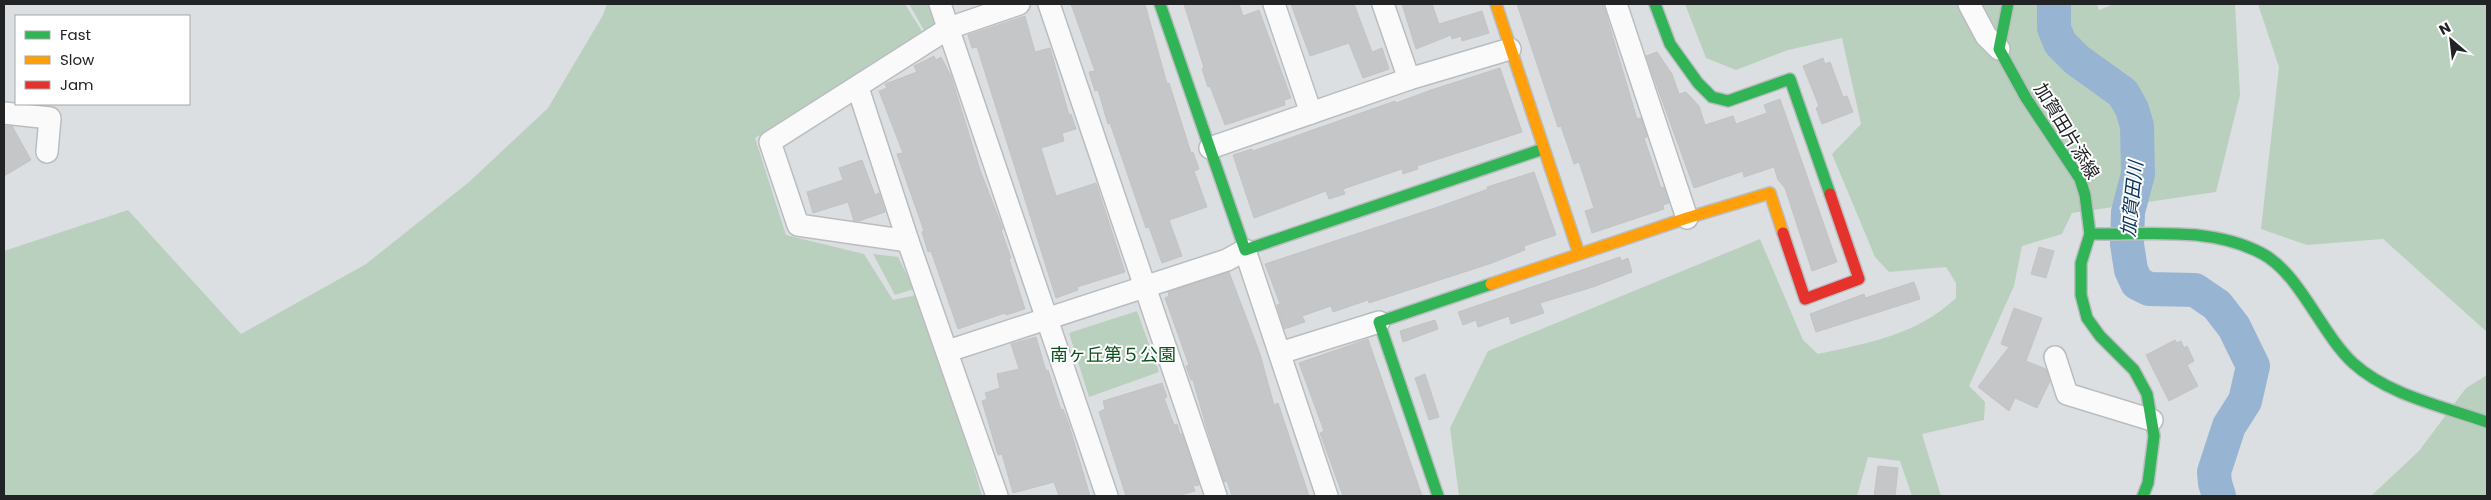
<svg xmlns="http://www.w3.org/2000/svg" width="2491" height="500" viewBox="0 0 2491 500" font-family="Poppins,'Noto Sans JP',sans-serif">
  <rect width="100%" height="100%" fill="#dcdfe2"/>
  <g fill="#bad0be">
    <polygon points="607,4 905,4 923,33 859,76 755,138 786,235 864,254 893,300 916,295 966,441 982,496 4,496 4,251 128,210 241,334 366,264 469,182 548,108 603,15"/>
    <polygon points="909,4 933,4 940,24 925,32"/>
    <path d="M1685,4h412l2,6 15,-6h121l5,91 -24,97 -144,21 -10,21 -40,12 -8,40 -45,100 16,16 -1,18 -62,14 19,62h-29l-12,-35 -32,-4 -11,39h-398l-9,-68 38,-77 272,-112 43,101 15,14c50,-11 99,-19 138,-56v-15l-10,-16 -57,5 -14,-15 -43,-103 29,-30 -19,-86 -54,12 -52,20 -30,-12z"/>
    <polygon points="2258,4 2487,4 2487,332 2383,239 2307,245 2261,229 2279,67"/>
    <polygon points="873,254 898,257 914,289 895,295"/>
    <polygon points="1137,311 1159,372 1089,397 1069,333"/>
    <polygon points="2487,375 2487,496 2371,496 2419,451 2466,388"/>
  </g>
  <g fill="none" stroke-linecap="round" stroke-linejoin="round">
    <polyline stroke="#97b4d3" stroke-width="34" points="2054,4 2054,28 2060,43 2077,60 2123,93 2132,109 2137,126 2138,174 2128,212 2127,244 2131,270 2137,283 2149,289 2195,290 2217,305 2234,327 2253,366 2245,401 2229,426 2214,472 2215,483 2219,496"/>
  </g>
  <g fill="#c5c6c7" stroke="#c3c3c4">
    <polygon points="1071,4 1145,4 1167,84 1169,83 1191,153 1193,152 1199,169 1194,171 1207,207 1169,220 1182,256 1162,263 1149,227 1146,228 1110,123 1108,124 1098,90 1095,91 1089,72 1095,71"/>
    <polygon points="1184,4 1239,4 1243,16 1259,10 1291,98 1284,100 1285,105 1225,125 1210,86 1208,87 1202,69 1204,68"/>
    <polygon points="1291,4 1354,4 1372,52 1382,48 1389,69 1363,78 1349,43 1310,56"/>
    <polygon points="1402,4 1432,4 1439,24 1482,11 1489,33 1462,41 1461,36 1452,39 1451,35 1416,49"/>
    <polygon points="1517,4 1603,4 1637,119 1641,118 1647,137 1644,138 1661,188 1664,187 1669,203 1663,205 1664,209 1592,233 1585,211 1594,208 1579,162 1574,164 1561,126 1558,127"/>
    <polygon points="1025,16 1035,52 1050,48 1069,115 1071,114 1076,129 1062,133 1064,141 1041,148 1056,196 1096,183 1125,272 1077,287 1078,290 1056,298 977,47 972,48 968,35"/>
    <polygon points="1657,52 1672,74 1679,94 1686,92 1699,106 1705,125 1733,116 1736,124 1767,113 1764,105 1780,99 1837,262 1812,271 1785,188 1778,180 1774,167 1744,177 1743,171 1694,188 1646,56"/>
    <polygon points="934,56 936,60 941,57 951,76 980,170 1003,229 1001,230 1011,258 1009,259 1025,309 1006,315 1005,313 958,329 931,251 928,252 922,232 924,231 897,154 903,153 879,91 887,88 885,84 917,72 914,66"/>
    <polygon points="1823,58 1825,64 1830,62 1843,97 1847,96 1853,112 1822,124 1816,108 1819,106 1803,66"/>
    <polygon points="1500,68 1522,132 1417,166 1418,169 1403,174 1402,169 1343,189 1345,194 1329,199 1326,191 1254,218 1233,155 1252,149 1253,151 1395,101 1396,103 1431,90"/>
    <polygon points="4,126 12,126 31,160 4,176"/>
    <polygon points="862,160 875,195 879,193 885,212 859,221 854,221 848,202 813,213 807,192 843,180 839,168"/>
    <polygon points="1534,172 1556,235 1524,246 1525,250 1492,263 1369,303 1368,300 1333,312 1331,306 1302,316 1305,322 1284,329 1277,305 1280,304 1265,264 1441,206 1488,189 1487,187"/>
    <polygon points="2039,247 2054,251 2046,278 2031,274"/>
    <polygon points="1620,257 1621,261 1628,258 1632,272 1593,287 1540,303 1544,313 1511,324 1509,316 1478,327 1476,320 1463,325 1458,312"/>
    <polygon points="1229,272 1260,354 1274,405 1278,403 1309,496 1232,496 1227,481 1224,482 1206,426 1193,380 1191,380 1186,366 1189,365 1165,298 1169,296 1168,292"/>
    <polygon points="1914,282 1920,299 1816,332 1810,314 1864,294 1865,298"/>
    <polygon points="2014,308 2042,318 2026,361 2046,369 2050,381 2037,408 2015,398 2009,411 1978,387 2009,347 2001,344"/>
    <polygon points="1435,320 1438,329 1403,342 1400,331"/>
    <polygon points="1036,337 1046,371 1048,370 1061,410 1063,409 1069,425 1090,496 1059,496 1054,482 1013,493 1002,454 998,455 982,401 987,399 985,393 1000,388 997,374 1019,369 1011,344"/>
    <polygon points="1368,339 1370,345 1422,496 1343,496 1320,433 1324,431 1299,363"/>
    <polygon points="2175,340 2177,343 2181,341 2184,348 2187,346 2194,361 2187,365 2198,386 2169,401 2146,355"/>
    <polygon points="1425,374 1439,417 1429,420 1415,378"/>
    <polygon points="1162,383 1167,397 1164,398 1174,425 1177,424 1180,434 1182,434 1199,485 1193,486 1195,491 1178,496 1126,496 1099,412 1105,409 1103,401"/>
    <polygon points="1878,466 1898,468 1895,496 1874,496"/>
  </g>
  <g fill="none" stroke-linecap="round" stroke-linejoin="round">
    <g stroke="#babdbf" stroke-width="24">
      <g id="street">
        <polyline points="940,4 1107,496"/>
        <polyline points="1049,4 1216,496"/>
        <polyline points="1274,4 1311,113"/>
        <polyline points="1383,4 1409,79"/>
        <polyline points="1616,4 1687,218"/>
        <polyline points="1969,4 1986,36 1999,49"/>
        <polyline points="858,88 908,241 997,496"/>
        <polyline points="4,113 50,118 47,152"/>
        <polyline points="1210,148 1409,79 1510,49"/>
        <polyline points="908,241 798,225 770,142 949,28 1019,4"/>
        <polyline points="948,351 1227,260 1245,250 1327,496"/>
        <polyline points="1280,353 1379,322"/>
        <polyline points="2055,357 2067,394 2152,420"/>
      </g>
    </g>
    <g stroke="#babdbf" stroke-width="14">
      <g id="fast">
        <polyline points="1160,4 1245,250 1543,149"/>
        <polyline points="1655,4 1670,44 1698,83 1712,97 1728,101 1790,79 1830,194"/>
        <polyline points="2008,4 1999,49 2026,98 2080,179 2085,195 2090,234 2081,263 2081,295 2087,318 2100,336 2134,370 2147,394 2154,436 2148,483 2143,496"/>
        <path d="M2090,234c57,1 119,-8 171,19 38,19 59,79 92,110 35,32 89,43 134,59"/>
        <polyline points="1438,496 1379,322 1491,284"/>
      </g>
    </g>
    <g stroke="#babdbf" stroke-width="14">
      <g id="slow">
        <polyline points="1496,4 1579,254"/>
        <polyline points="1491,284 1687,218 1770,193 1783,233"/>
      </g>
    </g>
    <g stroke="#babdbf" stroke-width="14">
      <polyline id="jam" points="1783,233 1805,299 1859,279 1830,194"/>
    </g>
    <use href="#street" stroke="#fafafb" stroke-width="21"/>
    <use href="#fast" stroke="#30b455" stroke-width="11"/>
    <use href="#slow" stroke="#ff9f0a" stroke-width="11"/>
    <use href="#jam" stroke="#e5322d" stroke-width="11"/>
  </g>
  <g text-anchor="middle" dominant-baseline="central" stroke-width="4" stroke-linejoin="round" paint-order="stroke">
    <g font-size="18" fill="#212325" stroke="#fff">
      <text transform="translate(2067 131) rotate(59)">加賀田片添線</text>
    </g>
    <g font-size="18" fill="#0c521c" stroke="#fff">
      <text x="1113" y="354">南ヶ丘第５公園</text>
    </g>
    <g font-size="19" font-style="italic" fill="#0c3761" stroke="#fff">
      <text transform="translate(2132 199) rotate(-84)">加賀田川</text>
    </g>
  </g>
  <rect width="2491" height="500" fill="none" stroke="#212325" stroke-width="10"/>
  <rect x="15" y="15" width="175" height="90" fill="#ffffff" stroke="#a6a7a8"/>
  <rect x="25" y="31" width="25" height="8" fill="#30b455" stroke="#a6a7a8"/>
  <text x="60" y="40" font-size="15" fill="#212325">Fast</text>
  <rect x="25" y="56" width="25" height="8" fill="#ff9f0a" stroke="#a6a7a8"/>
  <text x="60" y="65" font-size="15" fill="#212325">Slow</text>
  <rect x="25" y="81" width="25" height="8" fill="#e5322d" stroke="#a6a7a8"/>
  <text x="60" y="90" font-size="15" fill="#212325">Jam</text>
  <g transform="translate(2451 40) rotate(332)" stroke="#ffffff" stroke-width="4" paint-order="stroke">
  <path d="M0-4L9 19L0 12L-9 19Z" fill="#212325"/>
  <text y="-8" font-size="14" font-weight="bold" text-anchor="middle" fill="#212325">N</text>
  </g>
</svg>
